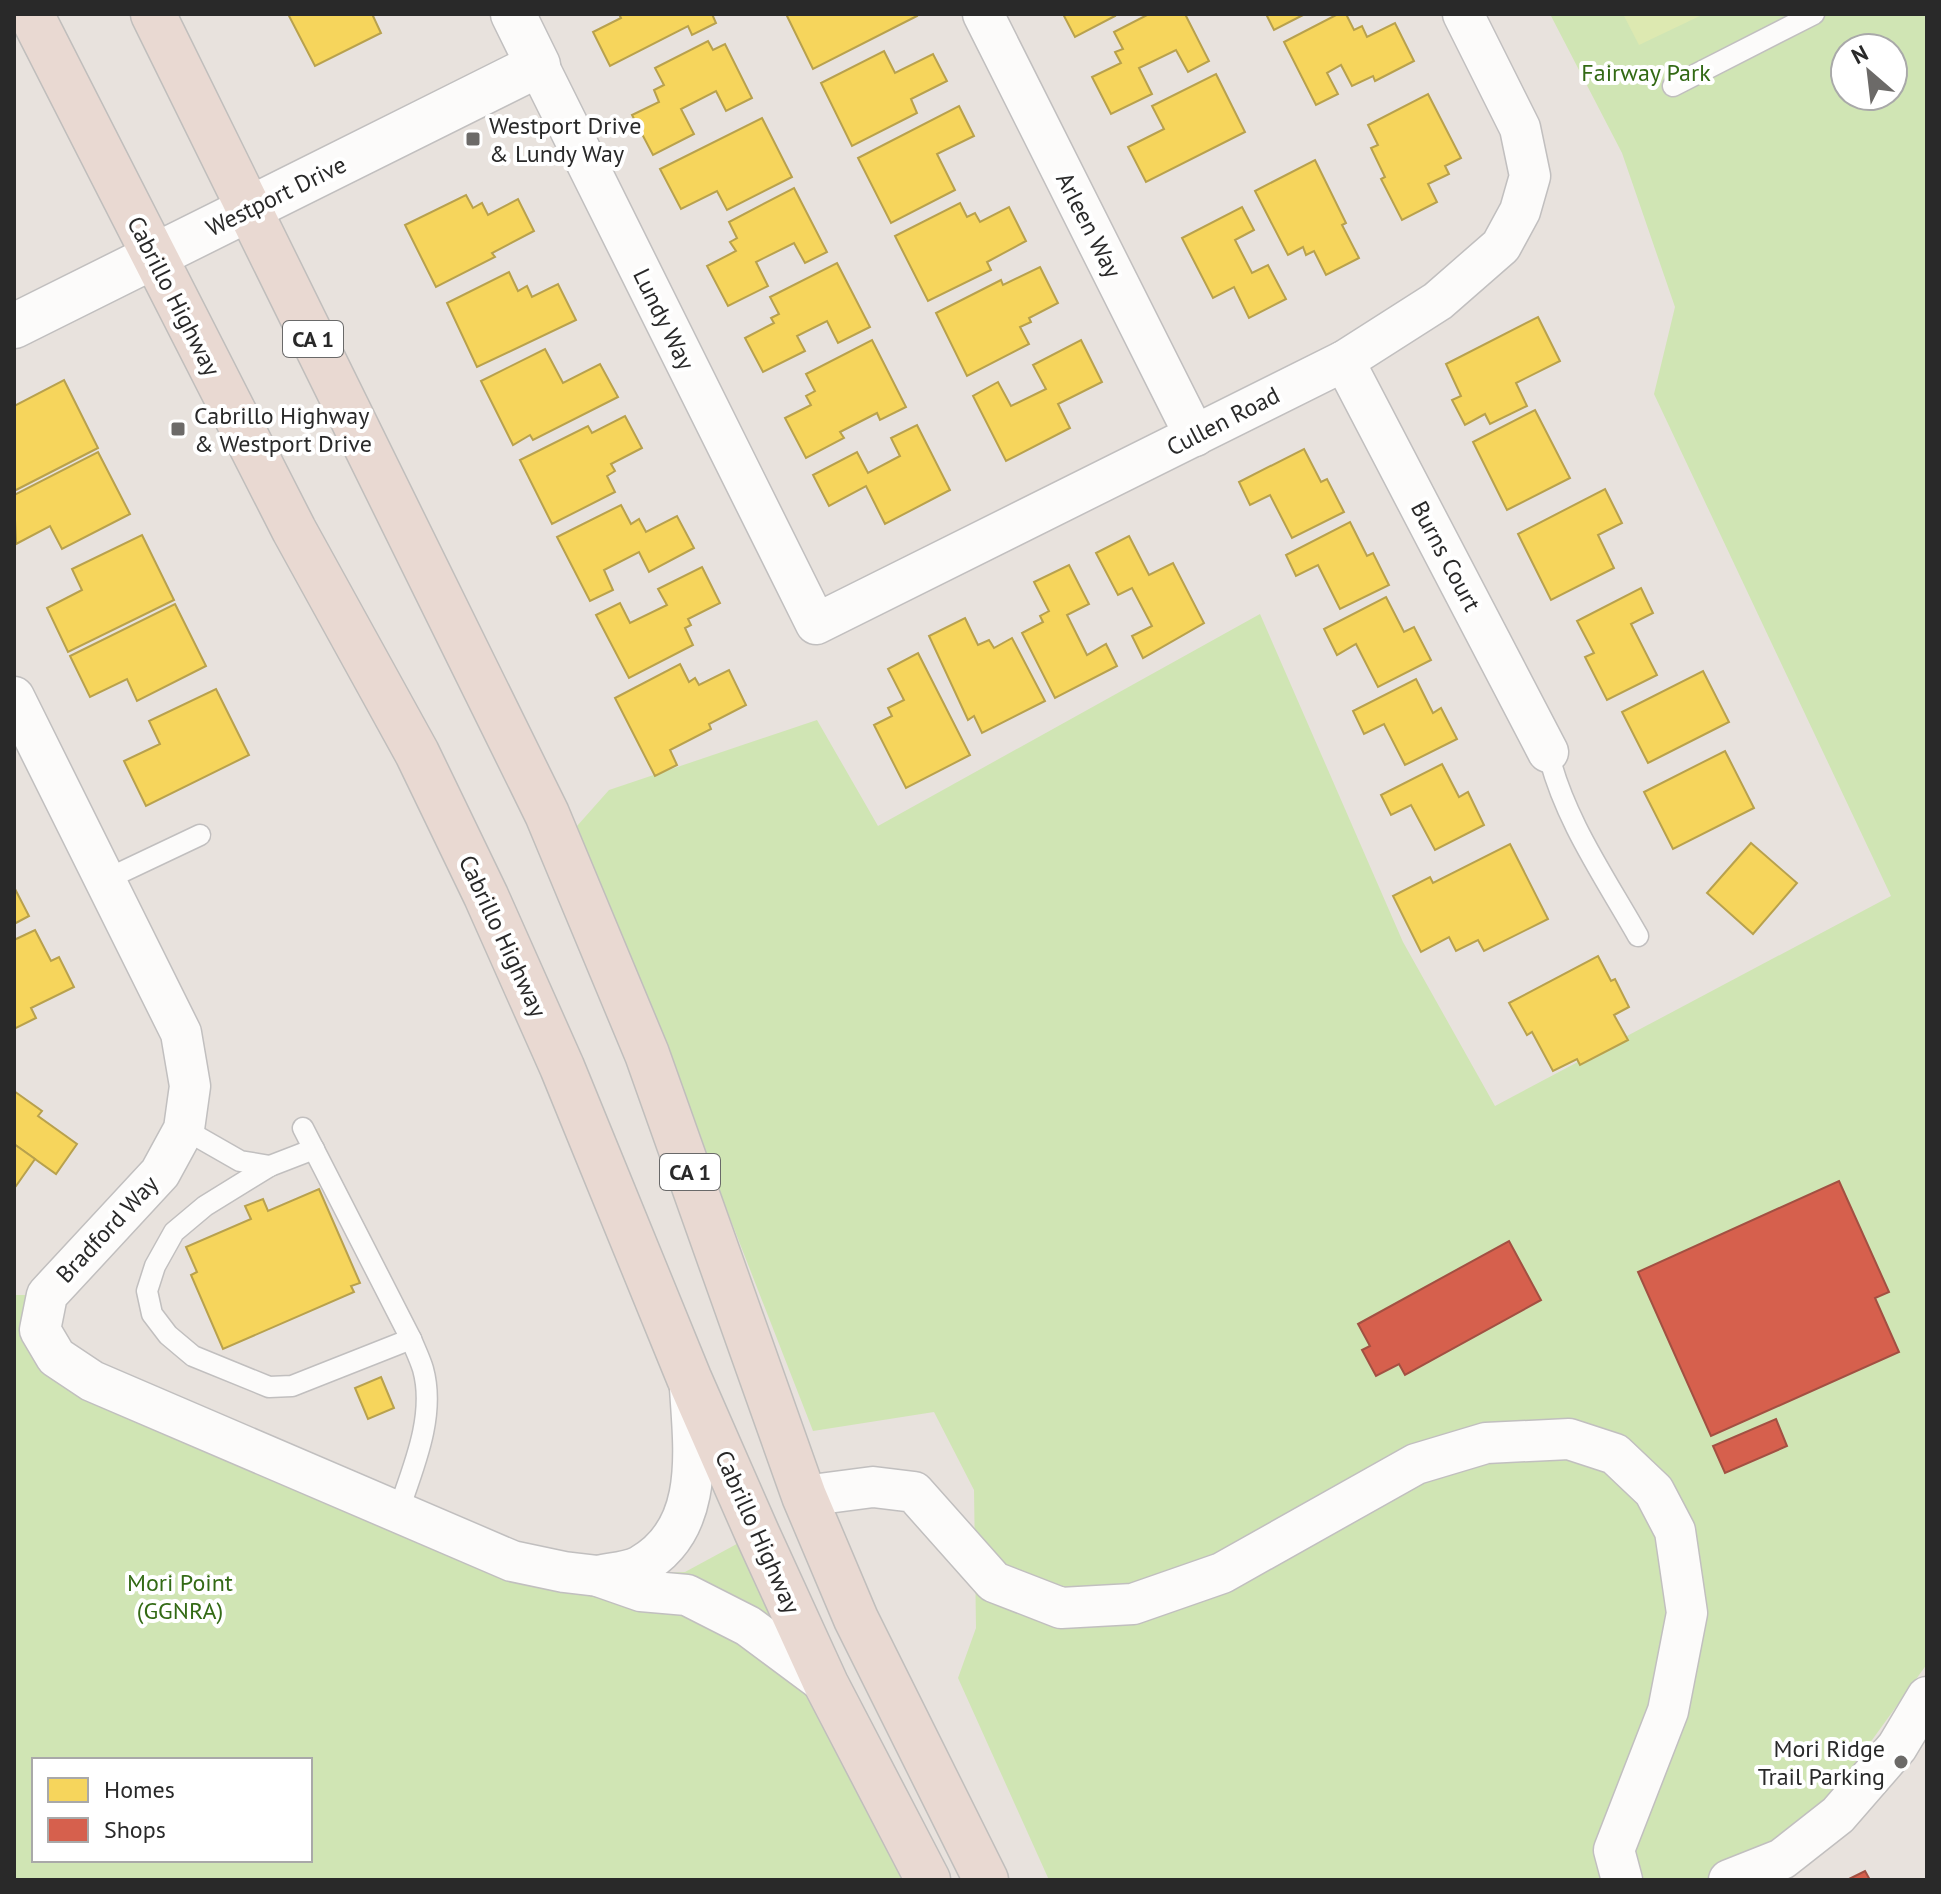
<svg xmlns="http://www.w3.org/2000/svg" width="1941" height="1894" viewBox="0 0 1941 1894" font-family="'PT Sans',sans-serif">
  <rect width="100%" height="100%" fill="#e8e2dd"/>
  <g fill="#d0e5b4" fill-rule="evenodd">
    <path d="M1550,14h377v1650l-107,148 -58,68h-713l-91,-202 18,-50 -2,-138 -40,-78 -121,19 -236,-605 32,-36 208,-70 61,106 382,-212 143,328 92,164 396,-210 -237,-502 21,-87 -53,-154zM1845,48h48v48h-48z"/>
    <path d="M14,1295h33l9,62 542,219 87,-4 72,-39 171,347h-914zM34,1760h276v100h-276z"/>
  </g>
  <polygon fill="#dde9b1" points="1623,14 1704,14 1639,45"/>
  <g fill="#f6d55c" stroke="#b8a14d" stroke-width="2">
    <polygon points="288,14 376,14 373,16 381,33 315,66"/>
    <polygon points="619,14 712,14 716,23 692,35 688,26 610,66 593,32 621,18"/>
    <polygon points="786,14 916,14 917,16 813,69"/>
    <polygon points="1063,14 1114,14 1115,16 1075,37"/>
    <polygon points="1149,14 1185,14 1209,61 1188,72 1176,50 1139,68 1152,94 1111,114 1092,77 1121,63 1115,52 1123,49 1114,32"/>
    <polygon points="1266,14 1305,14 1274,30"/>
    <polygon points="1338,14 1346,14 1354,30 1362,26 1367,37 1395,23 1414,61 1375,81 1373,76 1352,86 1341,65 1327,73 1338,94 1316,105 1284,42"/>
    <polygon points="708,41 713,50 725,44 752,98 726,111 716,91 681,109 694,134 653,155 632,115 659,102 654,90 664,85 655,68"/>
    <polygon points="884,51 895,73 933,54 947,81 911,99 917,113 852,146 821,83"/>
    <polygon points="1216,74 1245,132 1146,182 1128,147 1164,129 1152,106"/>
    <polygon points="1428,94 1461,158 1445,166 1449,174 1428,184 1437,202 1402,220 1381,179 1385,177 1371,148 1378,145 1368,125"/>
    <polygon points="959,106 974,136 937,154 955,190 891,223 858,158"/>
    <polygon points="762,118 792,177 727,210 717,191 681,209 660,169"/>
    <polygon points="1315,160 1346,223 1342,225 1359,258 1326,275 1314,251 1306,255 1303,247 1288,255 1255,191"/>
    <polygon points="794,188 827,252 805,263 794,243 756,262 768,286 728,306 707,266 736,251 730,242 737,238 729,222"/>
    <polygon points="466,195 473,208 482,203 488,215 518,199 534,231 492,253 495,257 436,287 405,225"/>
    <polygon points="960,203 967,217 975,213 980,222 1009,207 1026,241 987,262 991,270 928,301 895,236"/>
    <polygon points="1242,207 1254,230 1235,240 1252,273 1268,265 1286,299 1249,318 1234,287 1213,298 1182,238"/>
    <polygon points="837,263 870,327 838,343 827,321 797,336 805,351 763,372 745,338 774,323 771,318 779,314 770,297"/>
    <polygon points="1040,267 1058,303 1029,318 1031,322 1020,327 1029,344 967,376 936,313 1001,280 1003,285"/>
    <polygon points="509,272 518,291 527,286 532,297 558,284 576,320 477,367 447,303"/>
    <polygon points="1538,317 1560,361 1516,383 1527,406 1490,424 1485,414 1465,425 1452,400 1461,396 1446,364"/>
    <polygon points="872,340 906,407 880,420 877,413 840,432 844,438 806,458 785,418 811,405 806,396 815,391 806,374"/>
    <polygon points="1081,340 1102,382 1058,404 1070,428 1006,461 973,396 998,382 1011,406 1046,389 1033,365"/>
    <polygon points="545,349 563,383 600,364 618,397 533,440 530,435 513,445 481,381"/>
    <polygon points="64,380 98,448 14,491 14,406"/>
    <polygon points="1535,410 1570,478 1507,510 1473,442"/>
    <polygon points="625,416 642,448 611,464 615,471 607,476 615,492 552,524 520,460 588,426 592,433"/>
    <polygon points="917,425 950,490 885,524 866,486 829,506 813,475 857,452 868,473 900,456 891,438"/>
    <polygon points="1304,449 1321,482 1327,479 1344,512 1292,538 1270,495 1250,505 1239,482"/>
    <polygon points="98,452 130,514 62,549 50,526 16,544 14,495"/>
    <polygon points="1605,489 1622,523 1598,535 1614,568 1551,600 1518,534"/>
    <polygon points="621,505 631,524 639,519 646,532 677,516 694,548 649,572 639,552 604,570 613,590 590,601 557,537"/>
    <polygon points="1350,522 1367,556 1373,553 1389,585 1340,609 1318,565 1296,576 1286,555"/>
    <polygon points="142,535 174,600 68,652 47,608 82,590 72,569"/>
    <polygon points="1129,536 1149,575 1173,563 1204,623 1143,658 1132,636 1152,626 1132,588 1118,595 1096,553"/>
    <polygon points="1069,565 1089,604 1067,615 1087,655 1106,644 1117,666 1055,698 1022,633 1043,622 1040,616 1049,611 1034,582"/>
    <polygon points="702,567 720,603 688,619 691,625 685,628 693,645 629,678 596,615 620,603 630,623 667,605 658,589"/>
    <polygon points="1641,588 1653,613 1631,624 1657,675 1607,700 1585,657 1594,653 1577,621"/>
    <polygon points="1386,597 1404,632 1414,627 1431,660 1378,687 1356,644 1337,655 1324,629"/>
    <polygon points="175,604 206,666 137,701 127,679 90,697 70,656"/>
    <polygon points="965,618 978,645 989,640 994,648 1012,638 1045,701 982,733 974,716 968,720 929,636"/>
    <polygon points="918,653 970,755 906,788 874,725 892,716 888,708 904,700 888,669"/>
    <polygon points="680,664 689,682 695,678 699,685 729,670 746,705 709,724 711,729 670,750 677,765 655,776 615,698"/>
    <polygon points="1703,671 1729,722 1648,763 1622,712"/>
    <polygon points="1416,679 1433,713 1441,708 1457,739 1405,765 1384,724 1364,734 1353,711"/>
    <polygon points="216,689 249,755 146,806 124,761 160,744 149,721"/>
    <polygon points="1725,751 1754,808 1673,849 1644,792"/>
    <polygon points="1442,764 1459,797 1468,792 1484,825 1435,850 1411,805 1391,815 1381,795"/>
    <polygon points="1751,843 1797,883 1753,934 1707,893"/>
    <polygon points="1510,844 1548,919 1484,951 1478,940 1456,951 1449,937 1421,952 1393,896 1430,877 1433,883"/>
    <polygon points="14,887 29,916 14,924"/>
    <polygon points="35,930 51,961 59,957 74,987 31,1008 36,1018 14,1029 14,940"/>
    <polygon points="1598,956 1611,981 1615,979 1629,1007 1614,1015 1628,1040 1580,1065 1577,1059 1553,1071 1532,1032 1527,1035 1509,1003"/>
    <polygon points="14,1091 42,1111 38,1116 77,1144 56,1174 14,1144"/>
    <polygon points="14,1144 35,1159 16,1186 14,1185"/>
    <polygon points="319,1189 360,1283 351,1286 354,1292 223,1349 191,1275 197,1272 186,1247 251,1219 245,1206 263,1199 268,1211"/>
    <polygon points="381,1377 394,1408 368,1419 355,1388"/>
  </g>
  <g fill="#d6604d" stroke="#a25042" stroke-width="2">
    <polygon points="1839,1181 1889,1292 1875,1298 1899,1352 1711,1436 1638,1272"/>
    <polygon points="1509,1241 1541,1300 1405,1375 1399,1364 1376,1376 1362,1350 1370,1346 1358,1324"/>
    <polygon points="1776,1419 1787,1446 1725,1473 1713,1446"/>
    <polygon points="1865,1871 1870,1880 1847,1880"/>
  </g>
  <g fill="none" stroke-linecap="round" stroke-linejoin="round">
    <g stroke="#c1bfbf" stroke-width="23">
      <g id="lane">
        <polyline points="1673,86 1814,14"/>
        <path d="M1548,752c16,67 56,124 90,184"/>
        <polyline points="105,880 200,835"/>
        <path d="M303,1128l108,211c4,10 9,20 12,30 13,47 -10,99 -25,143"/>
        <polyline points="184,1129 240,1161 270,1166"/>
        <polyline points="314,1149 270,1166 205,1206 174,1232 155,1266 147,1291 152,1314 168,1335 193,1356 269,1387 292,1386 411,1339"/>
      </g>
    </g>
    <g stroke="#c1bfbf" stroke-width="43">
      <g id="street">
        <polyline points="983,14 1195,436"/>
        <polyline points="538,65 816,624 1344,361 1438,301 1501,246 1520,211 1530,176 1520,128 1463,14"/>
        <polyline points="1344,361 1548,752"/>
        <polyline points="14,697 181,1033 190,1086 184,1129 160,1173 47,1295 40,1330 56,1357 92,1381 512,1561 564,1572 598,1576 641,1591 687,1595 748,1626 826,1684"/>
        <polyline points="804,1496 873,1487 914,1492 994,1582 1061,1608 1133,1604 1222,1573 1416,1464 1486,1443 1569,1439 1615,1454 1654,1491 1675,1531 1687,1613 1668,1711 1614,1850 1622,1880"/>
        <path d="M598,1576c13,-3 31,-4 42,-10 65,-36 54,-115 50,-178"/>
        <polyline points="1729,1880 1782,1859 1838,1815 1897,1747 1927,1697"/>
      </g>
    </g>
    <g stroke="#c1bfbf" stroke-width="47">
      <polyline id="secondary" points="14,326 538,65 513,14"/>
    </g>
    <g stroke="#c0bebc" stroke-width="47">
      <g id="highway">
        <polyline points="31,14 294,530 417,753 486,896 562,1067 689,1378 757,1533 826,1684 928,1880"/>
        <polyline points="153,14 547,814 647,1054 804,1496 856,1619 986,1880"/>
      </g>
    </g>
    <use href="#lane" stroke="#fcfbfa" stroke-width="20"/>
    <use href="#street" stroke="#fcfbfa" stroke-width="40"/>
    <use href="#secondary" stroke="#fcfbfa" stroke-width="44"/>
    <use href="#highway" stroke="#e9d9d2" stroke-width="44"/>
  </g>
  <g fill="#6c6a68" stroke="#fff" stroke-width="3">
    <rect x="465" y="131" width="16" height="16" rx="4"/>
    <rect x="170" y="421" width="16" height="16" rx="4"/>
    <circle cx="1901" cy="1762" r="8"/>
  </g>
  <g text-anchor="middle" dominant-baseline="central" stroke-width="8" stroke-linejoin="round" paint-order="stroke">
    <g fill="#fff" stroke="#696969" stroke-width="2">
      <rect x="283" y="321" width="60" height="36" rx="6"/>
      <rect x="660" y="1154" width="60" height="36" rx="6"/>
    </g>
    <g font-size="22" font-weight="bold" fill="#292929">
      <text x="313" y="339">CA 1</text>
      <text x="690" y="1172">CA 1</text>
    </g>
    <g font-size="24" fill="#336a15" stroke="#fff">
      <text x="1646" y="72">Fairway Park</text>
      <text x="180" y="1582">Mori Point<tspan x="180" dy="28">(GGNRA)</tspan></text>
    </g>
    <g font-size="24" fill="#292929" stroke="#fff" text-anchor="start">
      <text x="489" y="125">Westport Drive<tspan x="489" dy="28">&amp; Lundy Way</tspan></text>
      <text x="194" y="415">Cabrillo Highway<tspan x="194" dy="28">&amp; Westport Drive</tspan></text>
      <text x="1885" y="1748" text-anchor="end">Mori Ridge<tspan x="1885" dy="28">Trail Parking</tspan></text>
    </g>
    <g font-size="24" fill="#292929" stroke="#fff">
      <text transform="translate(276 196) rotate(-26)">Westport Drive</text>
      <text transform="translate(1089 225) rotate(63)">Arleen Way</text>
      <text transform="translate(174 296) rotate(63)">Cabrillo Highway</text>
      <text transform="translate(664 319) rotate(64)">Lundy Way</text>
      <text transform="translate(1223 421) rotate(-27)">Cullen Road</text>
      <text transform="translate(1446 556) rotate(62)">Burns Court</text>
      <text transform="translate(503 936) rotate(65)">Cabrillo Highway</text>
      <text transform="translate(107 1229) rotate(-47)">Bradford Way</text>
      <text transform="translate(758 1532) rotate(66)">Cabrillo Highway</text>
    </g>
  </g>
  <rect width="1941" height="1894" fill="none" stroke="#292929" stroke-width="32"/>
  <rect x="32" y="1758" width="280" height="104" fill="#ffffff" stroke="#a9a9a9" stroke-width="2"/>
  <rect x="48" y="1778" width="40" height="24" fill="#f6d55c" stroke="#a9a9a9" stroke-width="2"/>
  <text x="104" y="1798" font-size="24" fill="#292929">Homes</text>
  <rect x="48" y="1818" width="40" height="24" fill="#d6604d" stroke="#a9a9a9" stroke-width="2"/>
  <text x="104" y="1838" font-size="24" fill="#292929">Shops</text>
  <g transform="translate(1869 72) rotate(332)"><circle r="38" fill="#ffffff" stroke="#a9a9a9" stroke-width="2"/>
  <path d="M0-6L14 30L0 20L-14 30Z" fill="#6c6a68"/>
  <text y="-12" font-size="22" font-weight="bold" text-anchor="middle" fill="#292929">N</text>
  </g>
</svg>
